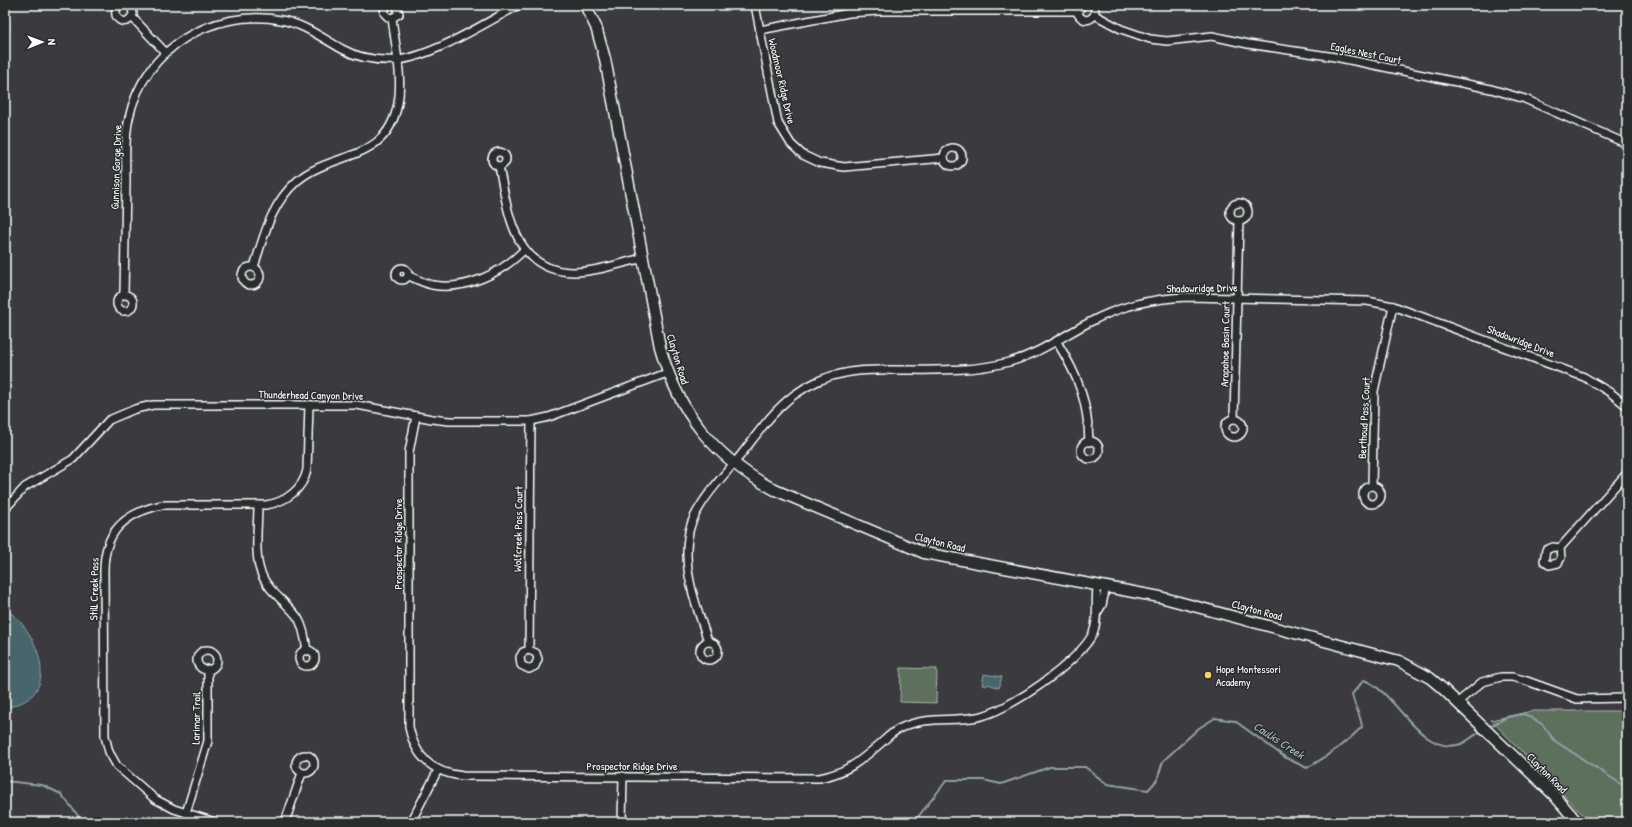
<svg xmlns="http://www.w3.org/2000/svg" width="1632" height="827" viewBox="0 0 1632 827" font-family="'Patrick Hand',sans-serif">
  <rect width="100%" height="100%" fill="#3a3a3f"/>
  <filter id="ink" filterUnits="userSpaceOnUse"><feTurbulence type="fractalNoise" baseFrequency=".025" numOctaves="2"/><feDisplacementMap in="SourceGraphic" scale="8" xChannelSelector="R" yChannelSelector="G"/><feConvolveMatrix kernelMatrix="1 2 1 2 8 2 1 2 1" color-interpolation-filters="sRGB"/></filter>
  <g filter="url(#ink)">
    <g fill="#5b705c" stroke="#adb8ae">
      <polygon points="901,668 937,669 936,703 900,702"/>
      <polygon points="1532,711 1627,711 1627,822 1590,822 1491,720"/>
    </g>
    <g fill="#48656c" stroke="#91a3a7">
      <path d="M5,609c28,16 55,74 18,93 -7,3 -11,5 -18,6z"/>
      <polygon points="984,674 1002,677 999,688 988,684 986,686 982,685"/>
    </g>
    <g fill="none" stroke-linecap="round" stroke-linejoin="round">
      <g stroke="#91a3a7" stroke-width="2">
        <polyline points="1487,728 1507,717 1524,714 1542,724 1555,741 1627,788"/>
        <polyline points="5,781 42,785 61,794 83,822"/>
        <path d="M914,822l33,-42h36l18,4 49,-17h35l22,17 41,6 9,-10 6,-19 36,-33 16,-10 20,3 51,37 21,10c21,-12 38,-24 55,-41 -1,-12 -8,-21 -10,-33l12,-14c33,12 56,77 97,64 7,-3 14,-10 21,-13"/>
      </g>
      <g stroke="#fff" stroke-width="10">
        <g id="street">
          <path d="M119,5c-11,12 8,25 14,9l-1,-6 -3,-3"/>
          <polyline points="386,5 384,13 388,17 392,18 399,14 397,5"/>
          <polyline points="755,5 778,123 791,144 803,155 820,163 844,167 944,158"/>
          <path d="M1081,5l-3,9c7,12 22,3 15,-9"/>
          <polyline points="1095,15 1121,29 1150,39 1167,41 1212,36 1248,44 1335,57 1491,89 1525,99 1627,144"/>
          <polyline points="132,17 165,52"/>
          <polyline points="5,25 5,28"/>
          <polyline points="760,30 849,13 878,11 1078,11"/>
          <circle cx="953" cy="157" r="9"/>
          <circle cx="499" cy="159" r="7"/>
          <path d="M499,166c9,45 14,106 75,106 22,0 47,-9 69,-14"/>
          <circle cx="1239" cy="212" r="9"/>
          <path d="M254,267c10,-32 17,-63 43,-86 36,-31 90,-17 101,-78 5,-25 -3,-59 -6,-85"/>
          <circle cx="251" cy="276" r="9"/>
          <circle cx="402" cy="274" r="6"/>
          <path d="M409,276c7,3 15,7 23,9 34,6 69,-12 92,-35"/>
          <path d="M124,294c1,-37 1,-75 2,-112 0,-21 -2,-43 3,-64 15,-70 83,-110 152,-98 23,4 41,18 61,29 16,9 36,12 55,11 35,-3 90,-38 122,-55"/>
          <circle cx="125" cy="303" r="8"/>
          <path d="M1057,342c21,34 31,59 32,100"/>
          <path d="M416,416l-7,36v275c6,30 23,46 54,49l356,2c28,-5 41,-17 62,-35 7,-6 13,-13 22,-16 24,-11 49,-5 74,-10 29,-4 104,-56 116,-84 6,-14 2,-30 4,-44l5,-4 3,6 -3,14 -5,8"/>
          <polyline points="1234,418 1239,221"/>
          <circle cx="1234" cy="428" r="9"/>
          <circle cx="1090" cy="450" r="9"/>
          <polyline points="1372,486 1374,391 1393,306"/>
          <circle cx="1372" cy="495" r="9"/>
          <path d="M258,506c0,19 -4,50 3,67 7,19 26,29 37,45 6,10 7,21 9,33"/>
          <polyline points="5,509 25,487 73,459 109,420 135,409 153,405 357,405 432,419 449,421 531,421 549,417 667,373"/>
          <polygon points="1553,547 1560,548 1561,558 1558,563 1549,565 1544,561 1546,550"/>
          <polyline points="1560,548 1627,473"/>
          <path d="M708,641c-11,-33 -25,-68 -20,-103 1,-11 7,-24 13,-33 9,-15 23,-30 35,-44 18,-22 34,-48 58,-66 15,-11 32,-19 51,-22 16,-4 32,-3 49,-3 38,0 78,2 115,-8 30,-8 52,-25 79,-39 31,-17 66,-25 101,-26l178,4 26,5 191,71 27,16 16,13"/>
          <circle cx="709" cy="651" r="9"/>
          <polyline points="529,650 536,653 538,659 535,666 529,669 521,665 520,657 523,652 529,650 531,421"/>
          <circle cx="307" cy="658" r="8"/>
          <circle cx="207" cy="660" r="10"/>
          <polyline points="1458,702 1482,682 1501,677 1512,677 1524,680 1577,699 1627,698"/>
          <circle cx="305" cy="764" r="9"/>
          <polyline points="186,813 208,741 208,669"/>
          <path d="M215,822l-41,-13 -19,-10 -38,-33 -8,-14 -4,-16 -1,-165c0,-39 20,-58 58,-66h104c20,-3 37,-16 41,-35l2,-65"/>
          <polyline points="285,822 302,773"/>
          <polyline points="411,822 438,770"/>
          <polyline points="622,822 623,776"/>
        </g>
      </g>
      <g stroke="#fff" stroke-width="13">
        <path id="secondary" d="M585,5l11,22 9,32 55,288c19,67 54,110 115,143l149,63 236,44 239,64 31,17 12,10 112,107 23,27"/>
      </g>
      <use href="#street" stroke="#2a2d2e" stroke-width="7"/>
      <use href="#secondary" stroke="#2a2d2e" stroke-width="10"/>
    </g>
  </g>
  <circle fill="#ffd166" stroke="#2a2d2e" stroke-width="1.5" cx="1208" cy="675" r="4"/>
  <g text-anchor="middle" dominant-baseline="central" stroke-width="3" stroke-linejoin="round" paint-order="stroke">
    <g font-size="11" fill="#fff" stroke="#2a2d2e">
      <text transform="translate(1366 53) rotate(12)">Eagles Nest Court</text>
      <text transform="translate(782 81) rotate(77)">Woodmoor Ridge Drive</text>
      <text transform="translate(116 167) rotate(-88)">Gunnison Gorge Drive</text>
      <text transform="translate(1202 288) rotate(-1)">Shadowridge Drive</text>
      <text transform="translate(1521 341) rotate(21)">Shadowridge Drive</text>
      <text transform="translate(1225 344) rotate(-89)">Arapahoe Basin Court</text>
      <text transform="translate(678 359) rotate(73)">Clayton Road</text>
      <text transform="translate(311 395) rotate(1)">Thunderhead Canyon Drive</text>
      <text transform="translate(1364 418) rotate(-87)">Berthoud Pass Court</text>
      <text transform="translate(518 529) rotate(-89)">Wolfcreek Pass Court</text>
      <text transform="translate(940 542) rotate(14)">Clayton Road</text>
      <text transform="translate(398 544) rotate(-90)">Prospector Ridge Drive</text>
      <text transform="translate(94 589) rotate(-89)">Still Creek Pass</text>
      <text transform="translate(1257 610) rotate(15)">Clayton Road</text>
      <text transform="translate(196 718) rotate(-89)">Larimar Trail</text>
      <text x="632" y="766">Prospector Ridge Drive</text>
      <text transform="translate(1547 773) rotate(45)">Clayton Road</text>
    </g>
    <g font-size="11" fill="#fff" stroke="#2a2d2e" text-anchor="start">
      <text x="1216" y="669">Hope Montessori<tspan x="1216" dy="13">Academy</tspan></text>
    </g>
    <g font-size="12" font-style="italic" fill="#adbabd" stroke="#2a2d2e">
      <text transform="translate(1279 740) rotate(33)">Caulks Creek</text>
    </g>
  </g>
  <rect width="1632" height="827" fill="none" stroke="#2a2d2e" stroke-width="20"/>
  <rect x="10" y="10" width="1612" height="807" fill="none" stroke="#fff" stroke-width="1.5" filter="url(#ink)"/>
  <g transform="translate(42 42) rotate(89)" stroke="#2a2d2e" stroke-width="3" paint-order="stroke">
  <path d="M0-3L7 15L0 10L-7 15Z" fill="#ffffff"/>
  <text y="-6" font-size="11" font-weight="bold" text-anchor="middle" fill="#ffffff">N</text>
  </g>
</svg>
